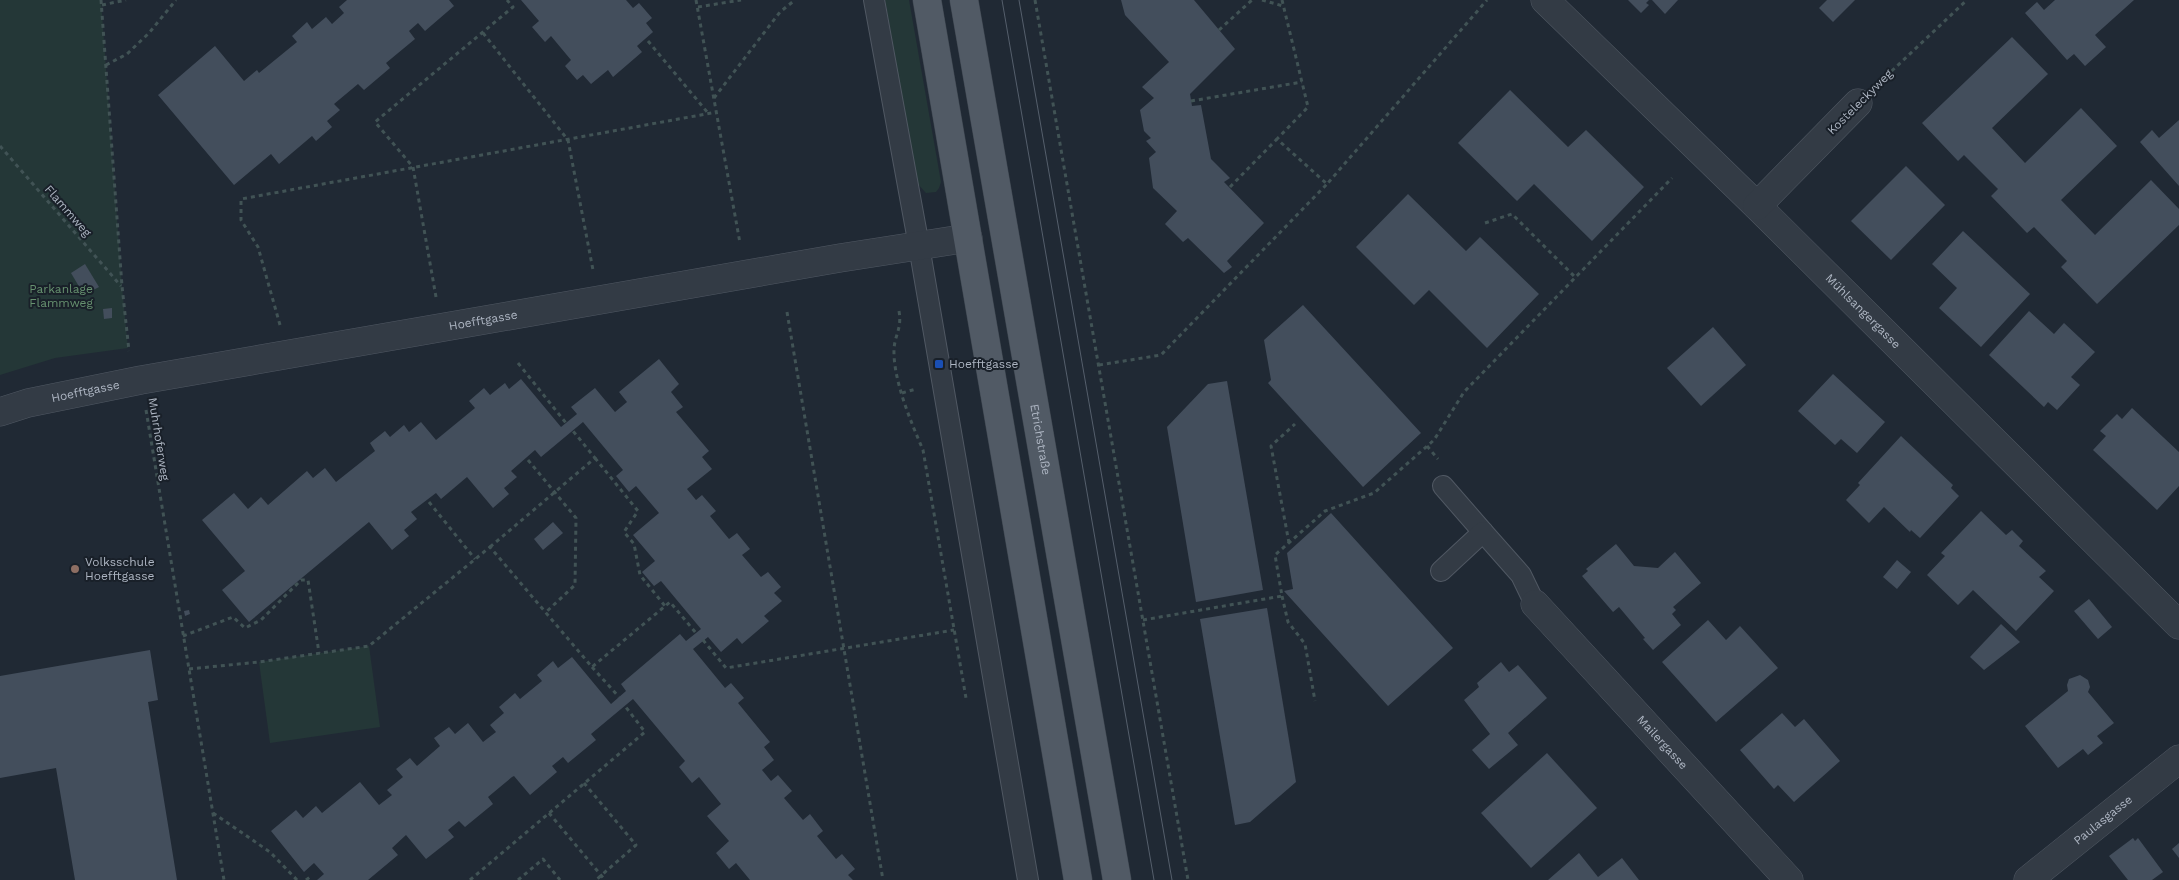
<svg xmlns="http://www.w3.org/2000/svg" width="2179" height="880" viewBox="0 0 2179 880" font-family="'Work Sans',sans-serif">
  <rect width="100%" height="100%" fill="#202934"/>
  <g fill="#243737">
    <polygon points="0,0 101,0 122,286 128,348 55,358 0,375"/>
    <polygon points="885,0 909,0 941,182 939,188 936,192 926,193 917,183"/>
    <polygon points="369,646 380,727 270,743 259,662"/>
  </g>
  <g fill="#434e5c">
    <polygon points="347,0 449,0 454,6 425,31 418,23 409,31 415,39 386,63 390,68 364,90 358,84 334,104 340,110 327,121 332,127 316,141 312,136 279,164 271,154 234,185 158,95 215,46 244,81 257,70 259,73 297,42 292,36 307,22 312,29 326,17 332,24 344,13 339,7"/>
    <polygon points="521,0 626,0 633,8 639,3 652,18 646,23 653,32 637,46 642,52 613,77 608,70 591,84 583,75 577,80 565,66 571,60 551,36 545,42 532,27 539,21"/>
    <polygon points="1121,0 1194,0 1235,49 1190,94 1192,106 1201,105 1211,159 1230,178 1224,182 1264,223 1227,261 1232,267 1224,273 1188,238 1183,242 1165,224 1177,211 1153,188 1149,158 1156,152 1146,141 1151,138 1144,131 1140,110 1154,98 1142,87 1169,62 1125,15"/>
    <polygon points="1628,0 1649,0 1646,3 1649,5 1641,13"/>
    <polygon points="1652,0 1678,0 1665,14"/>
    <polygon points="1827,0 1855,0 1833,22 1819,8"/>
    <polygon points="2055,0 2134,0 2095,35 2106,47 2085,66 2074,54 2067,60 2025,13 2037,2 2044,10"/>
    <polygon points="2012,37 2048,74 1992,128 2025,163 2081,108 2117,146 2061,200 2095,235 2151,180 2179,209 2179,225 2097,304 2061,267 2067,261 2034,227 2027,233 1991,196 1998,189 1964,155 1958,161 1922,123"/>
    <polygon points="1510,90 1568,147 1586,130 1644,187 1592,241 1534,184 1517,201 1458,143"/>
    <polygon points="2179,120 2179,186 2140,142 2152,130 2159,138"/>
    <polygon points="1906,166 1945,205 1891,260 1851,221"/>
    <polygon points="1408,194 1466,251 1480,237 1539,294 1487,348 1429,290 1414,305 1356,247"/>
    <polygon points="1963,231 2030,294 1981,347 1939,308 1957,288 1932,264"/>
    <polygon points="85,264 99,287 84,295 71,273"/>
    <polygon points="1303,305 1421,433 1363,487 1268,383 1271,380 1264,340"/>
    <polygon points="112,308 112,318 104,319 103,309"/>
    <polygon points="2029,311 2054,334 2064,323 2095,352 2071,377 2080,385 2057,410 2048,402 2044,407 1989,355"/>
    <polygon points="1713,327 1746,365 1701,406 1667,368"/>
    <polygon points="659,359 679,384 671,392 683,407 676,412 709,451 702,457 712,469 687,489 696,500 702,495 716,511 710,516 729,539 737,533 750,549 742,555 761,577 768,572 781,587 774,593 782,601 764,616 769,621 742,644 737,638 721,652 708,637 693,649 725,688 731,683 744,698 738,703 770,742 764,747 774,760 762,770 771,781 778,775 792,791 784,798 803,820 810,814 823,831 817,836 836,859 842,854 855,869 848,875 853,880 750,880 736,863 729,869 716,853 729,841 707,816 721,804 699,777 692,783 679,767 685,761 633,699 591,734 596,740 568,763 563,757 552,766 557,772 530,795 514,776 512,777 488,797 493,804 465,827 459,821 448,830 454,837 426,859 406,835 392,848 398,855 368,880 317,880 324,874 314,863 304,872 271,831 296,810 303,818 316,806 322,813 360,782 379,805 392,795 387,790 403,777 396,769 410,758 417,766 440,746 434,738 449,727 455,734 468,723 483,742 496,732 490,725 504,713 499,707 515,693 520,699 542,681 537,675 553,661 558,668 572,657 611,704 626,691 621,684 680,634 686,641 701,629 661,581 654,586 642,572 655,561 633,535 659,513 636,486 629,492 616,476 623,470 583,422 541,457 535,450 511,471 517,477 504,488 509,494 493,508 467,477 441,499 436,493 411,512 417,519 404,530 409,536 392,550 369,522 249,622 222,590 245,571 202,520 234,493 248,509 261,497 268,505 307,471 313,478 325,468 336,482 375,451 370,443 385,431 390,437 404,425 409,432 421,422 436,440 475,408 469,401 484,388 490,395 505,383 509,389 521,379 561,427 577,414 571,407 595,388 615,412 627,402 619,392"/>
    <polygon points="1833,374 1885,422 1857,453 1841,439 1835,445 1798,411"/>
    <polygon points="1227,381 1263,590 1196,602 1167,427 1208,384"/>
    <polygon points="2132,408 2179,452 2179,486 2157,510 2093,450 2106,436 2100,431 2117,414 2122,419"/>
    <polygon points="1901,436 1953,485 1951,488 1959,496 1920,538 1911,530 1910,532 1884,507 1869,523 1846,500 1860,485 1858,483"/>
    <polygon points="1981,511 2006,535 2012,530 2023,541 2019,546 2046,571 2039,577 2054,591 2016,631 1973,590 1958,605 1927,575 1945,556 1941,553"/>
    <polygon points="1331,513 1453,648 1388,706 1284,591 1293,589 1287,553"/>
    <polygon points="553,522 563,533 543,550 534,539"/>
    <polygon points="1616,544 1634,566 1658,568 1675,552 1701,583 1673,607 1676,610 1672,614 1681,625 1653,650 1643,639 1645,638 1619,607 1613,612 1582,576 1588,571 1586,569"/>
    <polygon points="1897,560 1911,572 1897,589 1883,577"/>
    <polygon points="2089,599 2112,627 2098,639 2074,611"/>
    <polygon points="1267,608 1296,782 1250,822 1235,825 1200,619"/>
    <polygon points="189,610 190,614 185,616 184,611"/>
    <polygon points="1708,620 1726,640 1740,626 1778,668 1716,722 1662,662"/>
    <polygon points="2001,624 2020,642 1984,670 1970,657"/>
    <polygon points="150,650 158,700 148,702 177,880 75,880 56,768 0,778 0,676"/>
    <polygon points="1501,662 1509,672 1518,665 1547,698 1508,733 1518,745 1489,769 1472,750 1490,734 1464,700 1479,687 1477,683"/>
    <polygon points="2080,675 2088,680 2090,687 2088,692 2114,723 2097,736 2103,743 2088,755 2083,749 2058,768 2025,726 2068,691 2067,685 2069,679"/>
    <polygon points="1782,713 1795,727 1804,719 1840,761 1794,802 1778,785 1774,789 1740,750"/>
    <polygon points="1547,753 1597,808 1531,868 1481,813"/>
    <polygon points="2133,838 2135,841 2138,838 2163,872 2152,880 2128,880 2109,856"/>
    <polygon points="2179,843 2179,858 2172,849"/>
    <polygon points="1579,853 1598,877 1622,858 1639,880 1548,880"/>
  </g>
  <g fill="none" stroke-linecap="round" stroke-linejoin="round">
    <g stroke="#505863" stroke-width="22">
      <g id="service">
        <polyline points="874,0 919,246 1028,880"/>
        <polyline points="1443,486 1483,532"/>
        <polyline points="1441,571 1483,532 1521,575 1535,604"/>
      </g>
    </g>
    <g stroke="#505863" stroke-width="29">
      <g id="minor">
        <path id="s1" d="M1545,0l212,206 422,419"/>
        <polyline points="1757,206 1858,103"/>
        <path id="s2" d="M0,412l28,-9 113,-23 699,-122 128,-20"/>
        <path id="s3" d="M1535,604l254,276"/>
        <path id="s4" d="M2028,880l151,-121"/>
      </g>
    </g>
    <g stroke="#3c444e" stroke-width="29">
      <g id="primary">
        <polyline points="927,0 1078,880"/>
        <path id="s5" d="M964,0l153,880"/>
      </g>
    </g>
    <g stroke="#415355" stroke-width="3" stroke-dasharray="4 4" stroke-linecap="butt">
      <polyline points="101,0 122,286 129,351"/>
      <polyline points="696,0 740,243"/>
      <polyline points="1035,0 1188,880"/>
      <polyline points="1262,0 1283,6"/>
      <polyline points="1282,0 1308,107 1277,139 1327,184 1487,0"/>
      <polyline points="102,5 126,0"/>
      <polyline points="698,7 741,0"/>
      <polyline points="1219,30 1252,0"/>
      <polyline points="483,33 568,140 593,270"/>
      <polyline points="648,41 708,113"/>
      <polyline points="106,65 127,54 149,33 176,0"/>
      <polyline points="1880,82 1967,0"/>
      <polyline points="714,98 780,12 795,0"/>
      <polyline points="1191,101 1302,82"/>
      <polyline points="0,146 121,286"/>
      <polyline points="1230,187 1277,139"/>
      <polyline points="1485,223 1512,214 1576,278"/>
      <polyline points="436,297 413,167 375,122 513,7 507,0"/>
      <path d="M899,311c3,18 -4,23 -5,38 -1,31 17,73 29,101l43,248"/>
      <polyline points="787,312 883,880"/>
      <polyline points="280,325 258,247 241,220 241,199 717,112"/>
      <polyline points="518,363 566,423"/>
      <polyline points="1099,365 1161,355 1327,184"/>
      <polyline points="902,393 916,389"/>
      <polyline points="146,410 224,880"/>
      <polyline points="1427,446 1438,459"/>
      <polyline points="595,458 638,511 624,532 634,544 640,575 665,606"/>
      <polyline points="528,460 576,518 575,585 545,613"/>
      <polyline points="429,502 475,559"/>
      <polyline points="1289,543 1271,446 1295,424"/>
      <polyline points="490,547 595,458 573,431"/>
      <polyline points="1282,596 1288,622 1305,644 1315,701"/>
      <polyline points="1143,620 1282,596 1275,555 1325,511 1374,493 1434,440 1464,392 1672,178"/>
      <polyline points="183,636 233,617 245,628 261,620 301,580 308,580 319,653"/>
      <polyline points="703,640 726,668 954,630"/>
      <polyline points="592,667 619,697"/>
      <polyline points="189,669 259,662 369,646 490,547 592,667 670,602 696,633"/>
      <polyline points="584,783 636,845 596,880"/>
      <polyline points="213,813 270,852 297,880"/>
      <polyline points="549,813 605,880"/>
      <polyline points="306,880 310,877"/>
      <polyline points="470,880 645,732 625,706"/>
      <polyline points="518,880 543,859 560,880"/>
    </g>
    <use href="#service" stroke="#333b45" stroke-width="20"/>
    <use href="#minor" stroke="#333b45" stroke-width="28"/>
    <use href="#primary" stroke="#515a65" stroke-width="28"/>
    <g stroke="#555f6c" stroke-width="1">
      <polyline points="1002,0 1154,880"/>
      <polyline points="1019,0 1172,880"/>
    </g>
  </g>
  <rect fill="#1a4fb4" stroke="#192029" stroke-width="2" x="934" y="359" width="10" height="10" rx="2.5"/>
  <circle fill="#8d6e63" stroke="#192029" stroke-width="2" cx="75" cy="569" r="5"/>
  <g text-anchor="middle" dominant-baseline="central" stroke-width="4" stroke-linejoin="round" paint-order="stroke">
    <g font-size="12" fill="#adb5c2" stroke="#192029">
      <text transform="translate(1860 102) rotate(-45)">Kosteleckyweg</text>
      <text transform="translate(68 211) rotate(49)">Flammweg</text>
      <text stroke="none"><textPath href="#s1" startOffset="445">Mühlsangergasse</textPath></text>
      <text stroke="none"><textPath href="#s2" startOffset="492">Hoefftgasse</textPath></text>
      <text stroke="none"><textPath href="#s2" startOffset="88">Hoefftgasse</textPath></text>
      <text transform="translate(159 439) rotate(81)">Muhrhoferweg</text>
      <text stroke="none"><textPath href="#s5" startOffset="446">Etrichstraße</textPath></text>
      <text stroke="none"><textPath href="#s3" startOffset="188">Mailergasse</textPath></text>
      <text stroke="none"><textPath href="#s4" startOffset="96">Paulasgasse</textPath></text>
    </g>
    <g font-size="12" fill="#66916f" stroke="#192029">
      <text x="61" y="289">Parkanlage<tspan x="61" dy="14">Flammweg</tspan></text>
    </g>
    <g font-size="12" fill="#adb5c2" stroke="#192029" text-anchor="start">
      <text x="949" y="364">Hoefftgasse</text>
      <text x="85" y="562">Volksschule<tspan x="85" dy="14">Hoefftgasse</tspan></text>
    </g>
  </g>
</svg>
